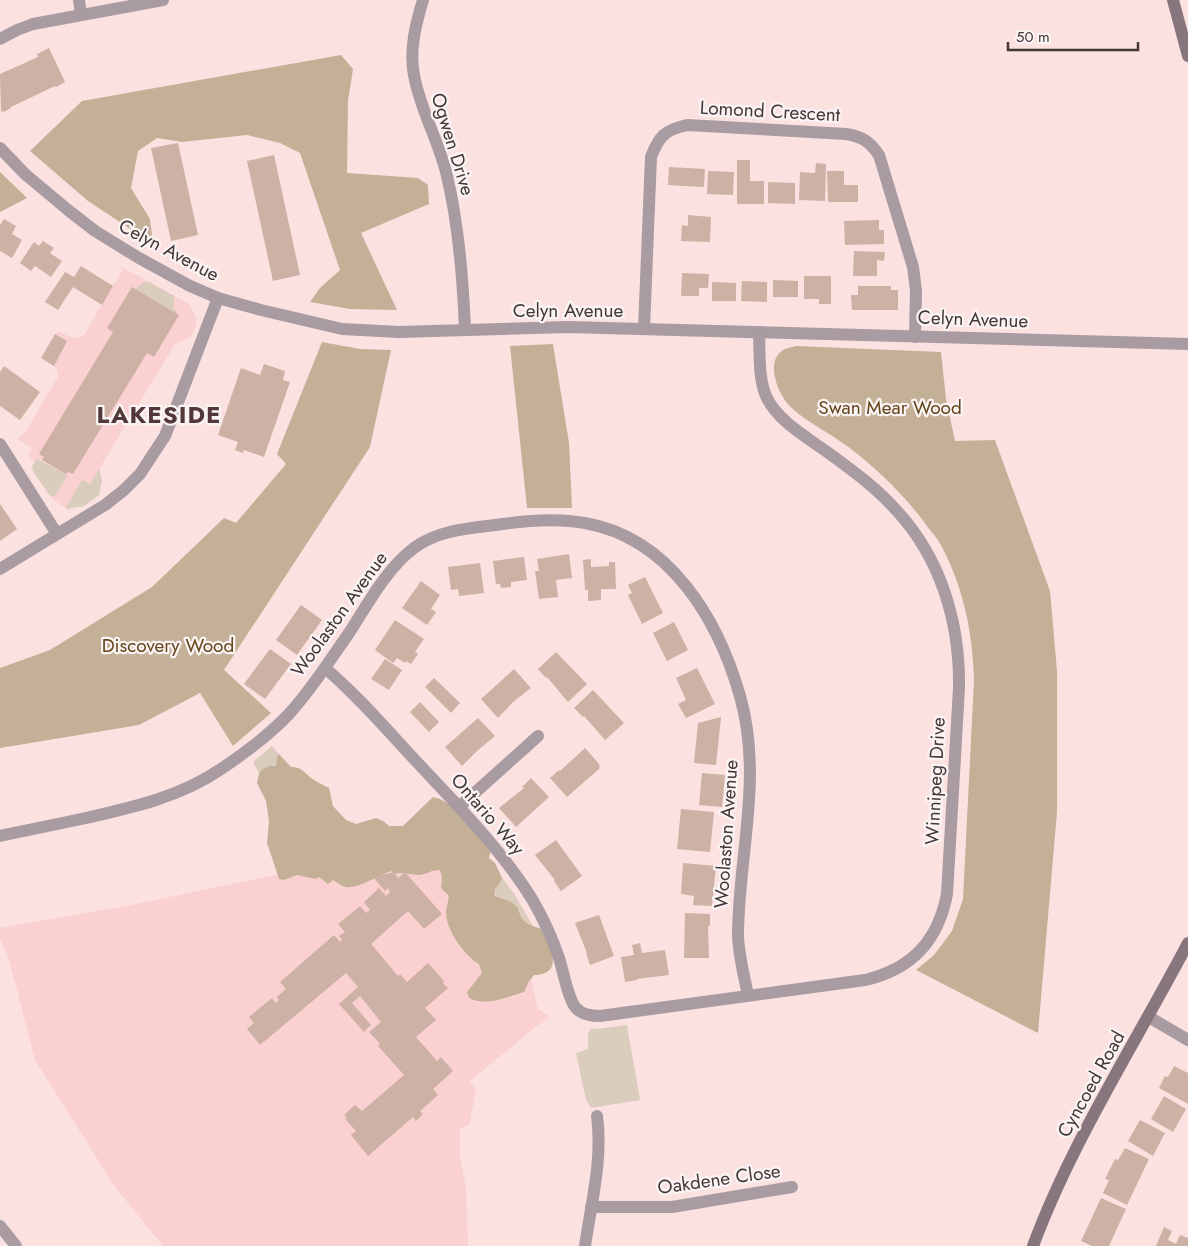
<svg xmlns="http://www.w3.org/2000/svg" width="1188" height="1246" viewBox="0 0 1188 1246" font-family="Jost,sans-serif">
  <rect width="100%" height="100%" fill="#fce1e1"/>
  <g fill="#fad0d1">
    <polygon points="122,267 189,304 196,317 196,326 193,333 187,339 175,344 99,469 102,480 99,495 84,506 67,509 52,499 33,471 32,466 35,463 28,456 32,448 18,439 26,431 58,377 58,371 54,366 41,358 58,331 70,337 78,338 84,335 122,271"/>
    <polygon points="408,826 531,979 538,1009 549,1016 470,1081 476,1091 469,1125 460,1129 460,1156 466,1188 468,1246 163,1246 115,1187 35,1060 8,956 0,938 0,928 131,905 280,874"/>
  </g>
  <g fill="#dacdbd">
    <polygon points="144,282 149,282 174,296 174,309 177,311 176,313 135,289"/>
    <polygon points="37,459 68,475 55,496 50,496 33,471 32,466"/>
    <polygon points="99,469 102,480 99,495 84,506 67,509 66,507 82,480 90,484"/>
    <polygon points="272,746 279,754 277,757 276,766 263,769 259,773 253,762"/>
    <path d="M501,876l13,18 19,32c-8,-4 -12,-7 -14,-17l-13,-9 -10,-4 -3,-6 6,-5z"/>
    <polygon points="627,1025 640,1100 591,1108 586,1100 576,1053 588,1049 588,1034 591,1028 596,1029"/>
  </g>
  <g fill="#c4b096">
    <polygon points="341,55 353,69 348,101 347,173 418,178 428,185 429,204 361,233 397,310 350,309 310,302 320,288 340,270 300,153 280,143 247,135 182,142 157,138 138,151 131,188 150,219 153,244 88,201 30,151 82,101"/>
    <polygon points="0,172 27,198 0,212"/>
    <polygon points="322,342 360,349 391,350 370,447 224,670 271,713 233,746 200,693 139,725 0,748 0,668 50,650 152,587 224,518 236,523 286,464 277,454"/>
    <polygon points="553,344 569,443 572,508 527,508 510,346"/>
    <path d="M796,346l145,6 5,47 9,42 40,-1 55,151 7,80v141l-19,221 -122,-63 18,-15 18,-24 11,-32 11,-219c-1,-45 -10,-90 -31,-131 -3,-7 -8,-13 -13,-19 -22,-31 -49,-58 -79,-81 -17,-14 -51,-30 -64,-46 -11,-14 -22,-44 -2,-54 3,-1 8,-2 11,-3z"/>
    <path d="M279,754l12,13c10,0 12,4 19,10 5,4 13,8 19,11l4,18 13,14 10,4 20,-6 7,3 6,5h14l30,-29c21,3 44,37 58,52l-2,9 6,5 7,15 -3,7 -5,5 1,6c8,3 17,5 22,11 4,5 1,2 3,7 3,10 15,13 23,15 7,18 22,45 -9,46l-6,8 -4,9c-18,5 -37,15 -55,6l-2,-6 15,-19 -3,-9c-15,-9 -33,-34 -33,-52 1,-6 2,-11 3,-16l-8,-8 1,-11 -2,-7c-10,0 -12,4 -20,5 -9,0 -17,-4 -26,-1l-2,-3c-13,3 -37,21 -49,15 -3,-1 -6,-4 -10,-6l-5,4 -9,-7 -3,2 -19,-4 -13,5 -5,-1 -12,-36 2,-22 -3,-20 -9,-18 2,-10 4,-4 6,-3h7l1,-9z"/>
  </g>
  <g fill="#cdb1a4">
    <polygon points="49,48 65,82 56,87 55,86 11,107 11,108 4,112 3,111 1,112 0,74 38,57 37,54"/>
    <polygon points="178,143 198,235 171,241 151,148"/>
    <polygon points="274,155 300,275 273,281 247,161"/>
    <polygon points="737,160 750,160 750,181 764,181 764,204 737,204"/>
    <polygon points="816,163 826,164 825,201 799,200 800,172 815,173"/>
    <polygon points="669,167 705,169 704,187 668,185"/>
    <polygon points="708,171 734,172 733,195 707,194"/>
    <polygon points="827,171 844,171 844,185 858,185 858,202 828,202"/>
    <polygon points="768,182 795,183 795,204 768,203"/>
    <polygon points="688,215 711,217 710,242 681,241 682,225 688,226"/>
    <polygon points="4,219 16,226 12,234 22,240 12,258 0,251 0,225"/>
    <polygon points="879,220 879,230 884,230 884,244 845,245 844,221"/>
    <polygon points="43,241 54,248 50,253 62,261 51,277 35,266 31,271 20,263 34,242 39,246"/>
    <polygon points="854,251 885,252 884,261 877,260 877,276 853,276"/>
    <polygon points="81,266 113,286 102,305 73,287 58,310 45,302 65,272 74,277"/>
    <polygon points="682,273 709,274 708,288 699,288 699,296 681,296"/>
    <polygon points="804,276 831,276 831,304 819,304 819,299 804,299"/>
    <polygon points="773,280 798,281 798,297 773,297"/>
    <polygon points="742,281 767,282 767,302 741,301"/>
    <polygon points="712,282 736,283 736,301 712,301"/>
    <polygon points="858,286 891,286 891,290 898,290 898,310 852,310 851,295 858,295"/>
    <polygon points="132,287 179,315 154,357 147,353 73,474 68,472 66,474 42,460 44,457 39,454 113,332 107,328"/>
    <polygon points="55,334 67,341 54,366 41,358"/>
    <polygon points="264,364 285,371 283,380 290,382 264,457 244,450 243,453 235,450 238,442 218,435 241,368 260,375"/>
    <polygon points="4,366 40,392 20,420 0,406 0,372"/>
    <polygon points="0,504 17,529 0,541"/>
    <polygon points="569,554 572,578 556,580 558,597 539,599 535,571 539,571 537,559"/>
    <polygon points="524,557 527,580 511,582 511,587 501,588 500,584 496,584 493,561"/>
    <polygon points="591,559 591,567 609,566 609,562 615,562 616,589 601,589 601,600 588,601 588,590 585,590 583,560"/>
    <polygon points="480,563 484,593 459,596 458,589 451,590 448,567"/>
    <polygon points="645,577 663,613 642,624 628,595 632,593 628,585"/>
    <polygon points="421,581 440,595 431,609 436,612 427,625 402,608"/>
    <polygon points="301,605 322,620 297,655 276,640"/>
    <polygon points="395,620 424,639 415,652 418,654 411,664 406,661 405,663 397,658 393,663 375,650"/>
    <polygon points="674,622 688,650 667,661 653,633"/>
    <polygon points="270,649 291,664 265,699 244,684"/>
    <polygon points="556,652 587,684 568,702 547,677 546,678 538,669"/>
    <polygon points="385,659 402,670 389,690 371,679"/>
    <polygon points="697,668 715,704 686,718 678,704 686,700 676,678"/>
    <polygon points="514,669 531,688 513,702 498,718 481,699"/>
    <polygon points="434,678 460,703 451,713 425,687"/>
    <polygon points="593,690 624,723 605,740 584,716 583,717 574,708"/>
    <polygon points="420,702 439,722 429,732 410,712"/>
    <polygon points="721,717 716,765 694,763 698,723"/>
    <polygon points="478,718 495,736 478,750 462,766 445,747"/>
    <polygon points="585,748 600,765 599,766 600,768 567,797 550,778 559,770 560,771"/>
    <polygon points="702,773 725,775 722,807 699,805"/>
    <polygon points="531,778 549,797 516,827 499,808 524,788 522,787"/>
    <polygon points="681,809 714,812 710,852 677,849"/>
    <polygon points="556,840 582,876 561,891 554,881 555,880 535,855"/>
    <polygon points="683,863 716,866 712,906 693,905 694,896 681,894"/>
    <polygon points="394,872 398,878 405,872 442,914 424,929 408,911 371,944 398,976 400,974 407,982 428,963 444,981 443,983 448,988 425,1008 436,1020 416,1037 437,1061 441,1057 453,1071 433,1089 438,1095 420,1111 423,1114 416,1121 413,1117 368,1156 351,1135 356,1131 345,1119 347,1118 344,1115 355,1105 362,1111 404,1075 378,1046 380,1044 369,1032 381,1022 360,996 352,1003 371,1025 364,1032 339,1004 358,987 346,973 260,1045 247,1029 254,1023 249,1017 272,998 276,1003 279,1000 277,997 286,989 280,982 334,935 340,942 342,940 339,936 345,932 338,924 360,906 366,913 370,910 364,902 379,888 386,896 390,892 388,888 385,891 373,877"/>
    <polygon points="685,913 710,914 710,926 708,926 709,958 684,958"/>
    <polygon points="599,915 614,956 590,965 586,953 587,953 575,923"/>
    <polygon points="640,943 642,953 665,950 669,975 637,979 637,980 625,982 621,957 634,955 632,945"/>
    <polygon points="1174,1066 1188,1073 1188,1104 1159,1088 1165,1076 1168,1077"/>
    <polygon points="1164,1096 1186,1109 1173,1132 1151,1119"/>
    <polygon points="1140,1120 1165,1133 1153,1156 1128,1141"/>
    <polygon points="1125,1148 1149,1159 1127,1205 1103,1193 1109,1180 1105,1179 1115,1159 1118,1160"/>
    <polygon points="1101,1198 1126,1209 1109,1246 1092,1246 1081,1241"/>
    <polygon points="1164,1227 1172,1231 1168,1240 1176,1244 1180,1235 1188,1238 1188,1246 1156,1246"/>
  </g>
  <g fill="none" stroke-linecap="round" stroke-linejoin="round">
    <g stroke="#a89ba1" stroke-width="12">
      <polyline points="79,0 81,15"/>
      <path d="M423,0c-7,23 -14,50 -9,75 6,35 25,66 33,101 12,50 16,103 18,154"/>
      <polyline points="0,39 17,30 33,24 163,0"/>
      <polyline points="0,148 25,174 68,210 95,231 139,258 190,286 218,298 261,310 342,329 399,332 568,327 1188,344"/>
      <path d="M644,329l7,-172c8,-21 14,-27 36,-32l159,9c17,3 23,7 33,21l34,112 3,24 -1,46"/>
      <polyline points="0,444 57,534"/>
      <polyline points="0,569 105,505 124,490 140,474 165,436 218,298"/>
      <path d="M325,668c33,28 61,61 90,92 41,44 85,88 117,139 11,19 20,38 27,59 4,12 9,41 17,50 6,7 15,8 24,8l265,-36c47,-11 73,-39 82,-86l12,-206c1,-65 -18,-130 -63,-178 -19,-22 -43,-39 -66,-56 -22,-16 -53,-33 -64,-58 -8,-19 -6,-44 -7,-64"/>
      <polyline points="459,807 538,736"/>
      <path d="M0,836c29,-6 57,-12 86,-18 48,-11 94,-21 135,-49 24,-16 48,-34 68,-55 23,-25 41,-54 60,-81 19,-29 37,-64 65,-85 25,-19 59,-20 89,-24 27,-4 55,-6 82,-1 85,15 133,96 155,173 23,81 -1,156 -2,237 0,21 6,42 10,62"/>
      <polyline points="1149,1017 1188,1040"/>
      <polyline points="591,1207 672,1207 792,1187"/>
      <polyline points="0,1226 16,1246"/>
      <path d="M585,1246c6,-42 18,-87 12,-130"/>
    </g>
    <g stroke="#88767e" stroke-width="12">
      <polyline points="1173,0 1188,56"/>
      <path d="M1033,1246c39,-105 103,-204 155,-303"/>
    </g>
  </g>
  <g text-anchor="middle" dominant-baseline="central" stroke-width="4.5" stroke-linejoin="round" paint-order="stroke">
    <g font-size="19" fill="#443737" stroke="#fbf4f4">
      <text transform="translate(770 111) rotate(3)">Lomond Crescent</text>
      <text transform="translate(453 144) rotate(73)">Ogwen Drive</text>
      <text transform="translate(169 250) rotate(28)">Celyn Avenue</text>
      <text x="568" y="310">Celyn Avenue</text>
      <text transform="translate(973 319) rotate(2)">Celyn Avenue</text>
      <text transform="translate(339 614) rotate(-54)">Woolaston Avenue</text>
      <text transform="translate(935 781) rotate(-87)">Winnipeg Drive</text>
      <text transform="translate(488 814) rotate(49)">Ontario Way</text>
      <text transform="translate(726 834) rotate(-86)">Woolaston Avenue</text>
      <text transform="translate(1091 1084) rotate(-61)">Cyncoed Road</text>
      <text transform="translate(719 1179) rotate(-8)">Oakdene Close</text>
    </g>
    <g font-size="19" fill="#64451a" stroke="#fbf4f4">
      <text x="890" y="407">Swan Mear Wood</text>
      <text x="168" y="645">Discovery Wood</text>
    </g>
    <g font-size="24" font-weight="bold" letter-spacing="1" fill="#523839" stroke="#fbf4f4">
      <text x="159" y="414">LAKESIDE</text>
    </g>
  </g>
  <path d="M1008 42v8h130v-8" fill="none" stroke="#443737" stroke-width="2.5"/>
  <text x="1016" y="42" font-size="15" fill="#443737" stroke="#fbf4f4" stroke-width="4" paint-order="stroke">50 m</text>
</svg>
